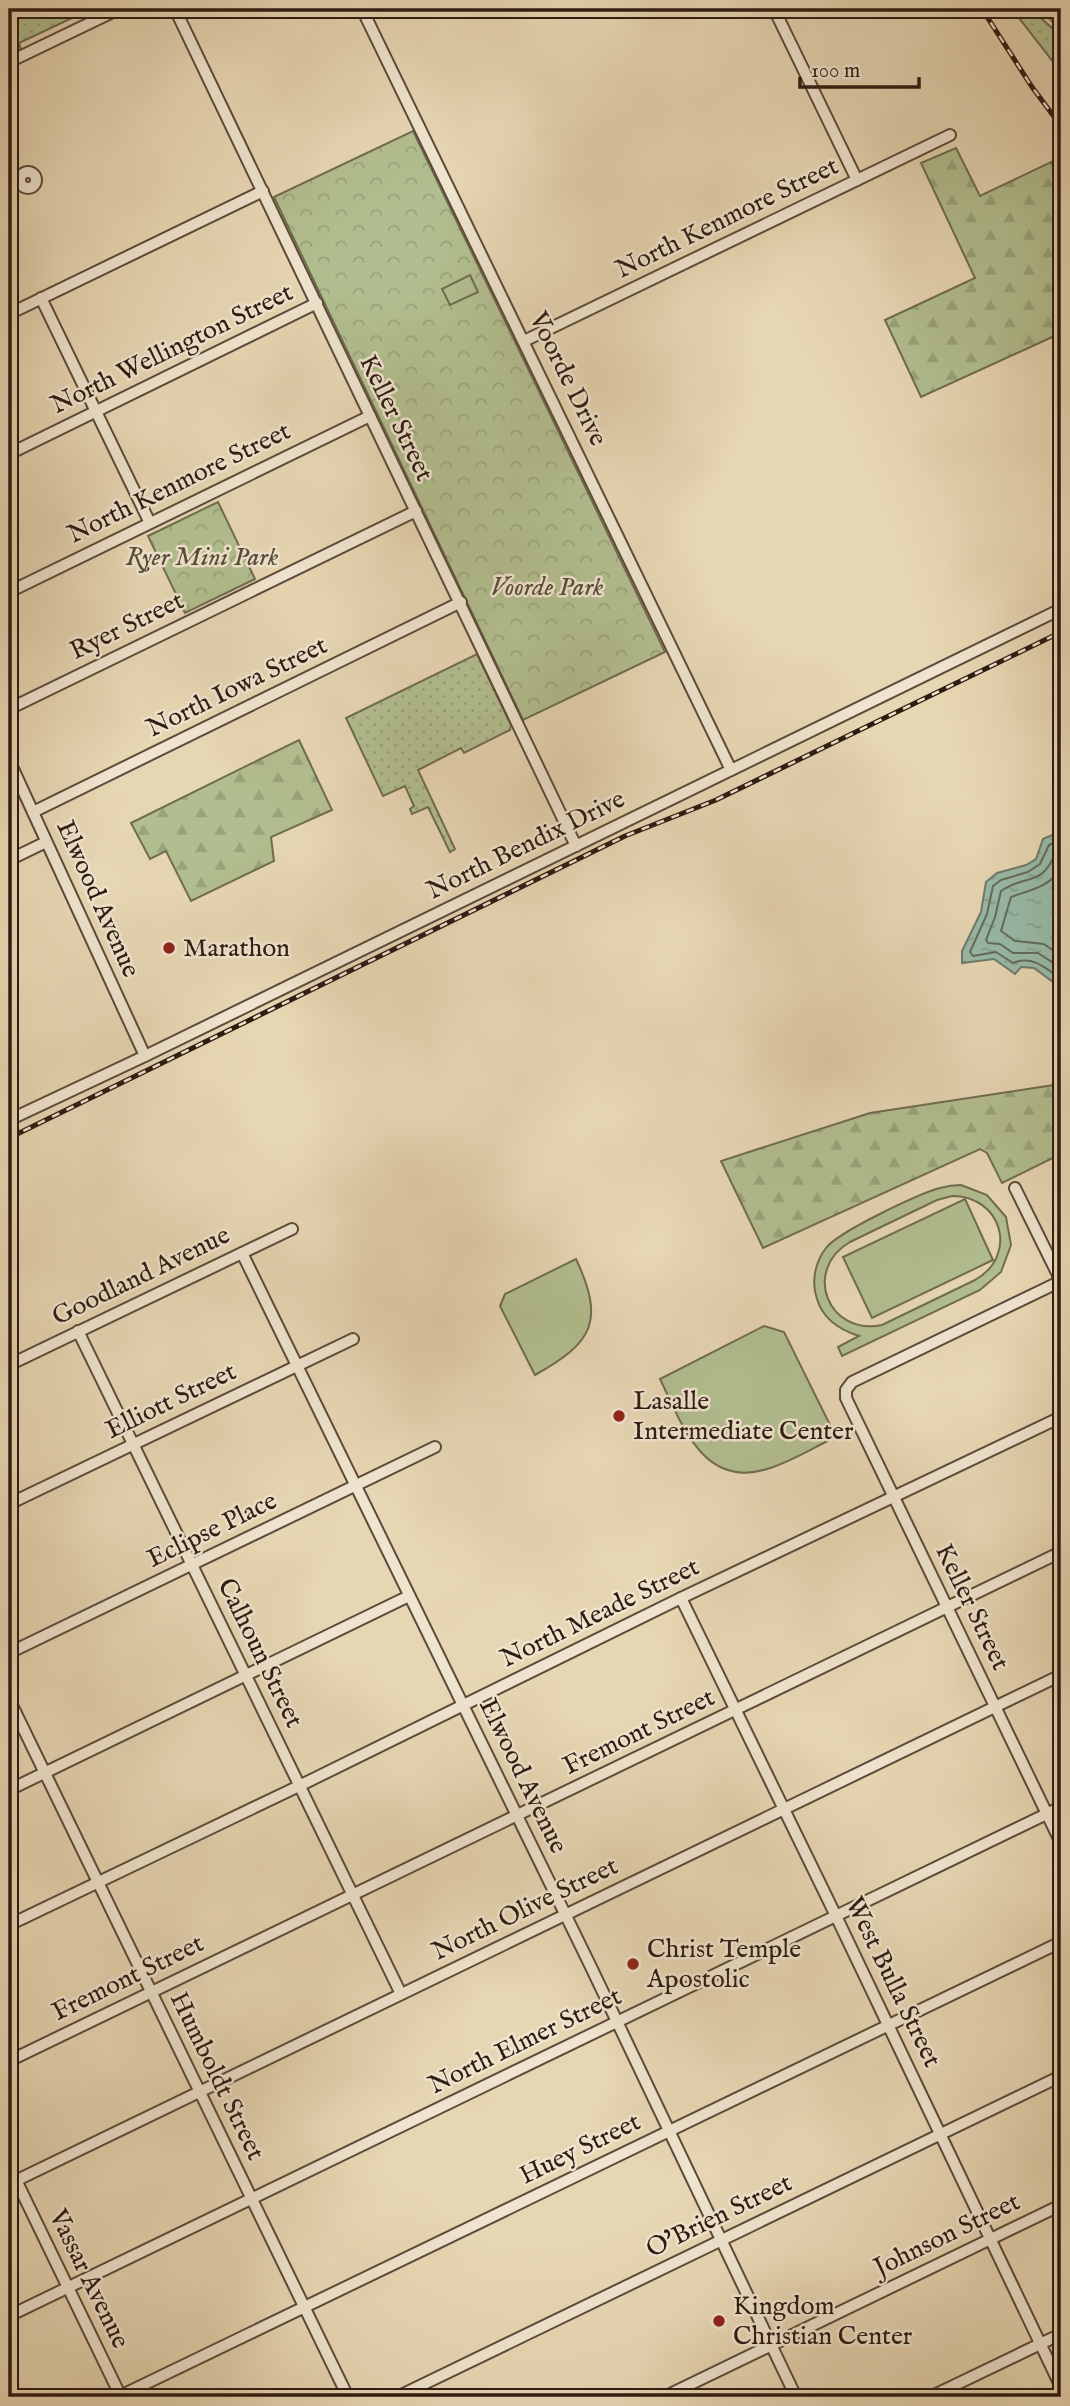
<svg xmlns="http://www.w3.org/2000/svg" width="1070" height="2406" viewBox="0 0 1070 2406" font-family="'IM FELL English',serif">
  <defs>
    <pattern id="grass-dots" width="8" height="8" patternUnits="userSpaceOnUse" patternTransform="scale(1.75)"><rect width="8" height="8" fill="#b2be8f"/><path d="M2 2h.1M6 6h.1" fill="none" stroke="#99a37a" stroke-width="1.8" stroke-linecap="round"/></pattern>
    <pattern id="forest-firs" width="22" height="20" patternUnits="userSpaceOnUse" patternTransform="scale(1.75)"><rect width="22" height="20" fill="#b2be8f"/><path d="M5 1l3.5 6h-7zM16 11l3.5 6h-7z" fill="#99a37a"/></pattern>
    <pattern id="park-crowns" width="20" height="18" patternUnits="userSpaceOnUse" patternTransform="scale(1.75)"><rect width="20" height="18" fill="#b2be8f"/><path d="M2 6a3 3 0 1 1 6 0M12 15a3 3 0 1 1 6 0" fill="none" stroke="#99a37a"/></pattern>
    <pattern id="water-ripples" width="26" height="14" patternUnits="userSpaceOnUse" patternTransform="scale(1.75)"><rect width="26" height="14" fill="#98baa7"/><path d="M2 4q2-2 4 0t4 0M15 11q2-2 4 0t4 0" fill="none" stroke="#839f8f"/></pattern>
  </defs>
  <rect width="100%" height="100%" fill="#e7d6b3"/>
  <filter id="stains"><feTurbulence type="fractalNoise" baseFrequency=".00286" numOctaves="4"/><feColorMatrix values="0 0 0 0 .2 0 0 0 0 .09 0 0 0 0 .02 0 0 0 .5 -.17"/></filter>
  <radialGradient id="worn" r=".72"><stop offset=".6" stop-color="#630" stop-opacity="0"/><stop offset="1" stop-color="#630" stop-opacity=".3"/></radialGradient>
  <g fill="url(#grass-dots)" stroke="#706c50" stroke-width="2">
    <polygon points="9,9 91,9 19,43 21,49 9,56"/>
    <polygon points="1012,9 1036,9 1041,18 1061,36 1061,72"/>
    <polygon points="477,654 511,725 510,730 464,753 461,748 418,770 455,849 450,852 428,807 412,814 410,809 414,806 405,786 383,796 346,718"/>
  </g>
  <g fill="url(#forest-firs)" stroke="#706c50" stroke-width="2">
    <polygon points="956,148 980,196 1051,162 1061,184 1061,333 921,397 885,320 975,278 921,163"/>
    <polygon points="299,740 332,810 271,837 274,861 191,901 166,851 150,859 131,823"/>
    <polygon points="1061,1084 1061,1154 1002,1183 987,1153 980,1149 763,1248 721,1161 870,1113"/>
  </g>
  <g fill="url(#park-crowns)" stroke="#706c50" stroke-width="2">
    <polygon points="413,131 665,652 523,720 274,197"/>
    <polygon points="218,502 255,579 185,613 148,536"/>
  </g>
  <g fill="#b2be8f" stroke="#706c50" stroke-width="2" fill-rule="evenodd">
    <polygon points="470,275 478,292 450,305 442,289"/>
    <path d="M961,1185l26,10 19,22 5,28 -10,27 -21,18 -138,66 -4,-9 21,-11c-19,-6 -36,-17 -42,-37 -6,-17 -2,-37 9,-51 12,-16 92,-54 114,-60 7,-2 13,-3 21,-3zM952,1196c50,0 67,59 23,84l-93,45c-54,11 -80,-55 -32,-83l87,-42z"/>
    <polygon points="965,1199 993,1260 872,1318 843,1257"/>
    <path d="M576,1259c29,62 17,84 -41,116l-35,-69 5,-12z"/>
    <path d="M764,1326l20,6 52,105c-22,10 -45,25 -69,32 -64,20 -85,-45 -107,-90z"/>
  </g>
  <polygon fill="url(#water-ripples)" stroke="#6e7a6b" stroke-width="2" points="1061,831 1061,988 1034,968 1021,967 1015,974 994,959 962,963 962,951 981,912 986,882 997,873 1026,865 1036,859 1043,839"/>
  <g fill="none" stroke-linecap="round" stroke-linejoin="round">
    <g stroke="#636a5c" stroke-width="2">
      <path d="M1061,839l-12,6 -9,19 -12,8 -27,8 -8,6 -6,28 -17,38 3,4 23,-4 17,11c19,-8 33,5 48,16"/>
      <path d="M1061,848l-5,3c-14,38 -30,22 -55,40l-6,26 -9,23 2,3 12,1 13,9h25l23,15"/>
      <path d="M1061,867c-10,20 -31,23 -50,30l-10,34 14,10 29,3 17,12"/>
    </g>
    <polyline stroke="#8a7862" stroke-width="21" points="1053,9 1061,17"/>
    <g stroke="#5c4a3a" stroke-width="14">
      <g id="minor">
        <polyline points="175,9 576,846"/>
        <polyline points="362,9 731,770"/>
        <polyline points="774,9 857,180"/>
        <polyline points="9,62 119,9"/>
        <circle cx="28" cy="180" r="8"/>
        <polyline points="41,298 150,523"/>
        <polyline points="9,314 263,191"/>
        <polyline points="524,341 950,135"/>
        <polyline points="9,454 317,303"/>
        <polyline points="9,592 370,416"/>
        <polyline points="9,709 416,511"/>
        <polyline points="9,760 145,1056"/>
        <polyline points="33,812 461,602"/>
        <polyline points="9,860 46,842"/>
        <polyline points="9,1120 145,1056 1061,609"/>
        <polyline points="1015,1188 1061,1281"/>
        <polyline points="242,1253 591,1967 796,2397"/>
        <polyline points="1061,1281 852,1382 846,1390 846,1398 1061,1843"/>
        <polyline points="78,1331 401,1994"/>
        <polyline points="9,1365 292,1229"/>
        <polyline points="9,1504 353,1339"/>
        <polyline points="681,1598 836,1916 1061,2387"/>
        <polyline points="9,1653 435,1447"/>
        <polyline points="9,1699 348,2397"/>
        <polyline points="9,1790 409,1596"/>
        <polyline points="9,1925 299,1786 681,1598 1061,1417"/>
        <polyline points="9,2061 1061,1552"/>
        <polyline points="16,2180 121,2397"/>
        <polyline points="9,2184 1061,1675"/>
        <polyline points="9,2316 1061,1807"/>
        <polyline points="118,2397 1061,1942"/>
        <polyline points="397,2397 1061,2076"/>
        <polyline points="664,2397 1061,2205"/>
        <polyline points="930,2397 1061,2334"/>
      </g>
    </g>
    <use href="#minor" stroke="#efe4ce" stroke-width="10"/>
    <g stroke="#2e1b12" stroke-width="5">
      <g id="rail">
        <polyline points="982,9 1032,87 1061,126"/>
        <polyline points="9,1138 625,836 716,800 1061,632"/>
      </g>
    </g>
    <use href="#rail" stroke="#efe4ce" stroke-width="2.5" stroke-dasharray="8" stroke-linecap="butt"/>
  </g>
  <g fill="#8f2418" stroke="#efe4ce" stroke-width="2.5">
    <circle cx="169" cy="948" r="7"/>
    <circle cx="619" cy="1416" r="7"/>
    <circle cx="633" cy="1964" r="7"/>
    <circle cx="719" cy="2321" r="7"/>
  </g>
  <g text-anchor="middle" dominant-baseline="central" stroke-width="5" stroke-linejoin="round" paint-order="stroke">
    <g font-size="26" fill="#2e1b12" stroke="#efe4ce">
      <text transform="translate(727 218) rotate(-26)">North Kenmore Street</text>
      <text transform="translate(172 349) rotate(-26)">North Wellington Street</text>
      <text transform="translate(568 379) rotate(64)">Voorde Drive</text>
      <text transform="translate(396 418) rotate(64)">Keller Street</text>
      <text transform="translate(179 483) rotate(-26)">North Kenmore Street</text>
      <text transform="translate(127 626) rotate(-26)">Ryer Street</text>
      <text transform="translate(237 687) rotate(-26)">North Iowa Street</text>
      <text transform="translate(526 845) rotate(-26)">North Bendix Drive</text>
      <text transform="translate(98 899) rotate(66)">Elwood Avenue</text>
      <text transform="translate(141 1276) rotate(-26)">Goodland Avenue</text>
      <text transform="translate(171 1401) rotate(-26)">Elliott Street</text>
      <text transform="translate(212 1530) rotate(-26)">Eclipse Place</text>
      <text transform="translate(972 1607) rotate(64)">Keller Street</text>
      <text transform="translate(600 1613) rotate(-26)">North Meade Street</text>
      <text transform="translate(260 1653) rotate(64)">Calhoun Street</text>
      <text transform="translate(639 1732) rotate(-26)">Fremont Street</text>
      <text transform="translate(523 1776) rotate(64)">Elwood Avenue</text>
      <text transform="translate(525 1909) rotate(-26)">North Olive Street</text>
      <text transform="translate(128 1978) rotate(-26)">Fremont Street</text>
      <text transform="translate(893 1982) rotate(64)">West Bulla Street</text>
      <text transform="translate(525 2041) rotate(-26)">North Elmer Street</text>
      <text transform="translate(217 2076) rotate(64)">Humboldt Street</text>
      <text transform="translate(580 2149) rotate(-26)">Huey Street</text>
      <text transform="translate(719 2216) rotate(-26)">O'Brien Street</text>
      <text transform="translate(947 2235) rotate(-26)">Johnson Street</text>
      <text transform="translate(89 2279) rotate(64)">Vassar Avenue</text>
    </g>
    <g font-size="26" font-style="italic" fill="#564c38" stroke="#efe4ce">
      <text x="202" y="557">Ryer Mini Park</text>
      <text x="547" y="587">Voorde Park</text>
    </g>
    <g font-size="26" fill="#2e1b12" stroke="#efe4ce" text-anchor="start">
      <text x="183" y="948">Marathon</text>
      <text x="633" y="1401">Lasalle<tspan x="633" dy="30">Intermediate Center</tspan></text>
      <text x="647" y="1949">Christ Temple<tspan x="647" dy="30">Apostolic</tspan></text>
      <text x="733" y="2306">Kingdom<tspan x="733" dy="30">Christian Center</tspan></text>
    </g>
  </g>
  <rect width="1070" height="2406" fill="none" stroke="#e7d6b3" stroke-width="35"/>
  <rect x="10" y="10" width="1049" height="2385" fill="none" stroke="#2e1b12" stroke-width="3.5"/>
  <rect x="18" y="18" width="1035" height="2371" fill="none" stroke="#2e1b12" stroke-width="2"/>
  <path d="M800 77v10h119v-10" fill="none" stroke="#2e1b12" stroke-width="3.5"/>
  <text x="811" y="77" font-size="21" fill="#2e1b12" stroke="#efe4ce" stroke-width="5" paint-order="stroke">100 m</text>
  <rect width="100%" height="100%" filter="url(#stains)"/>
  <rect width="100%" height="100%" fill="url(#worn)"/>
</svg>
